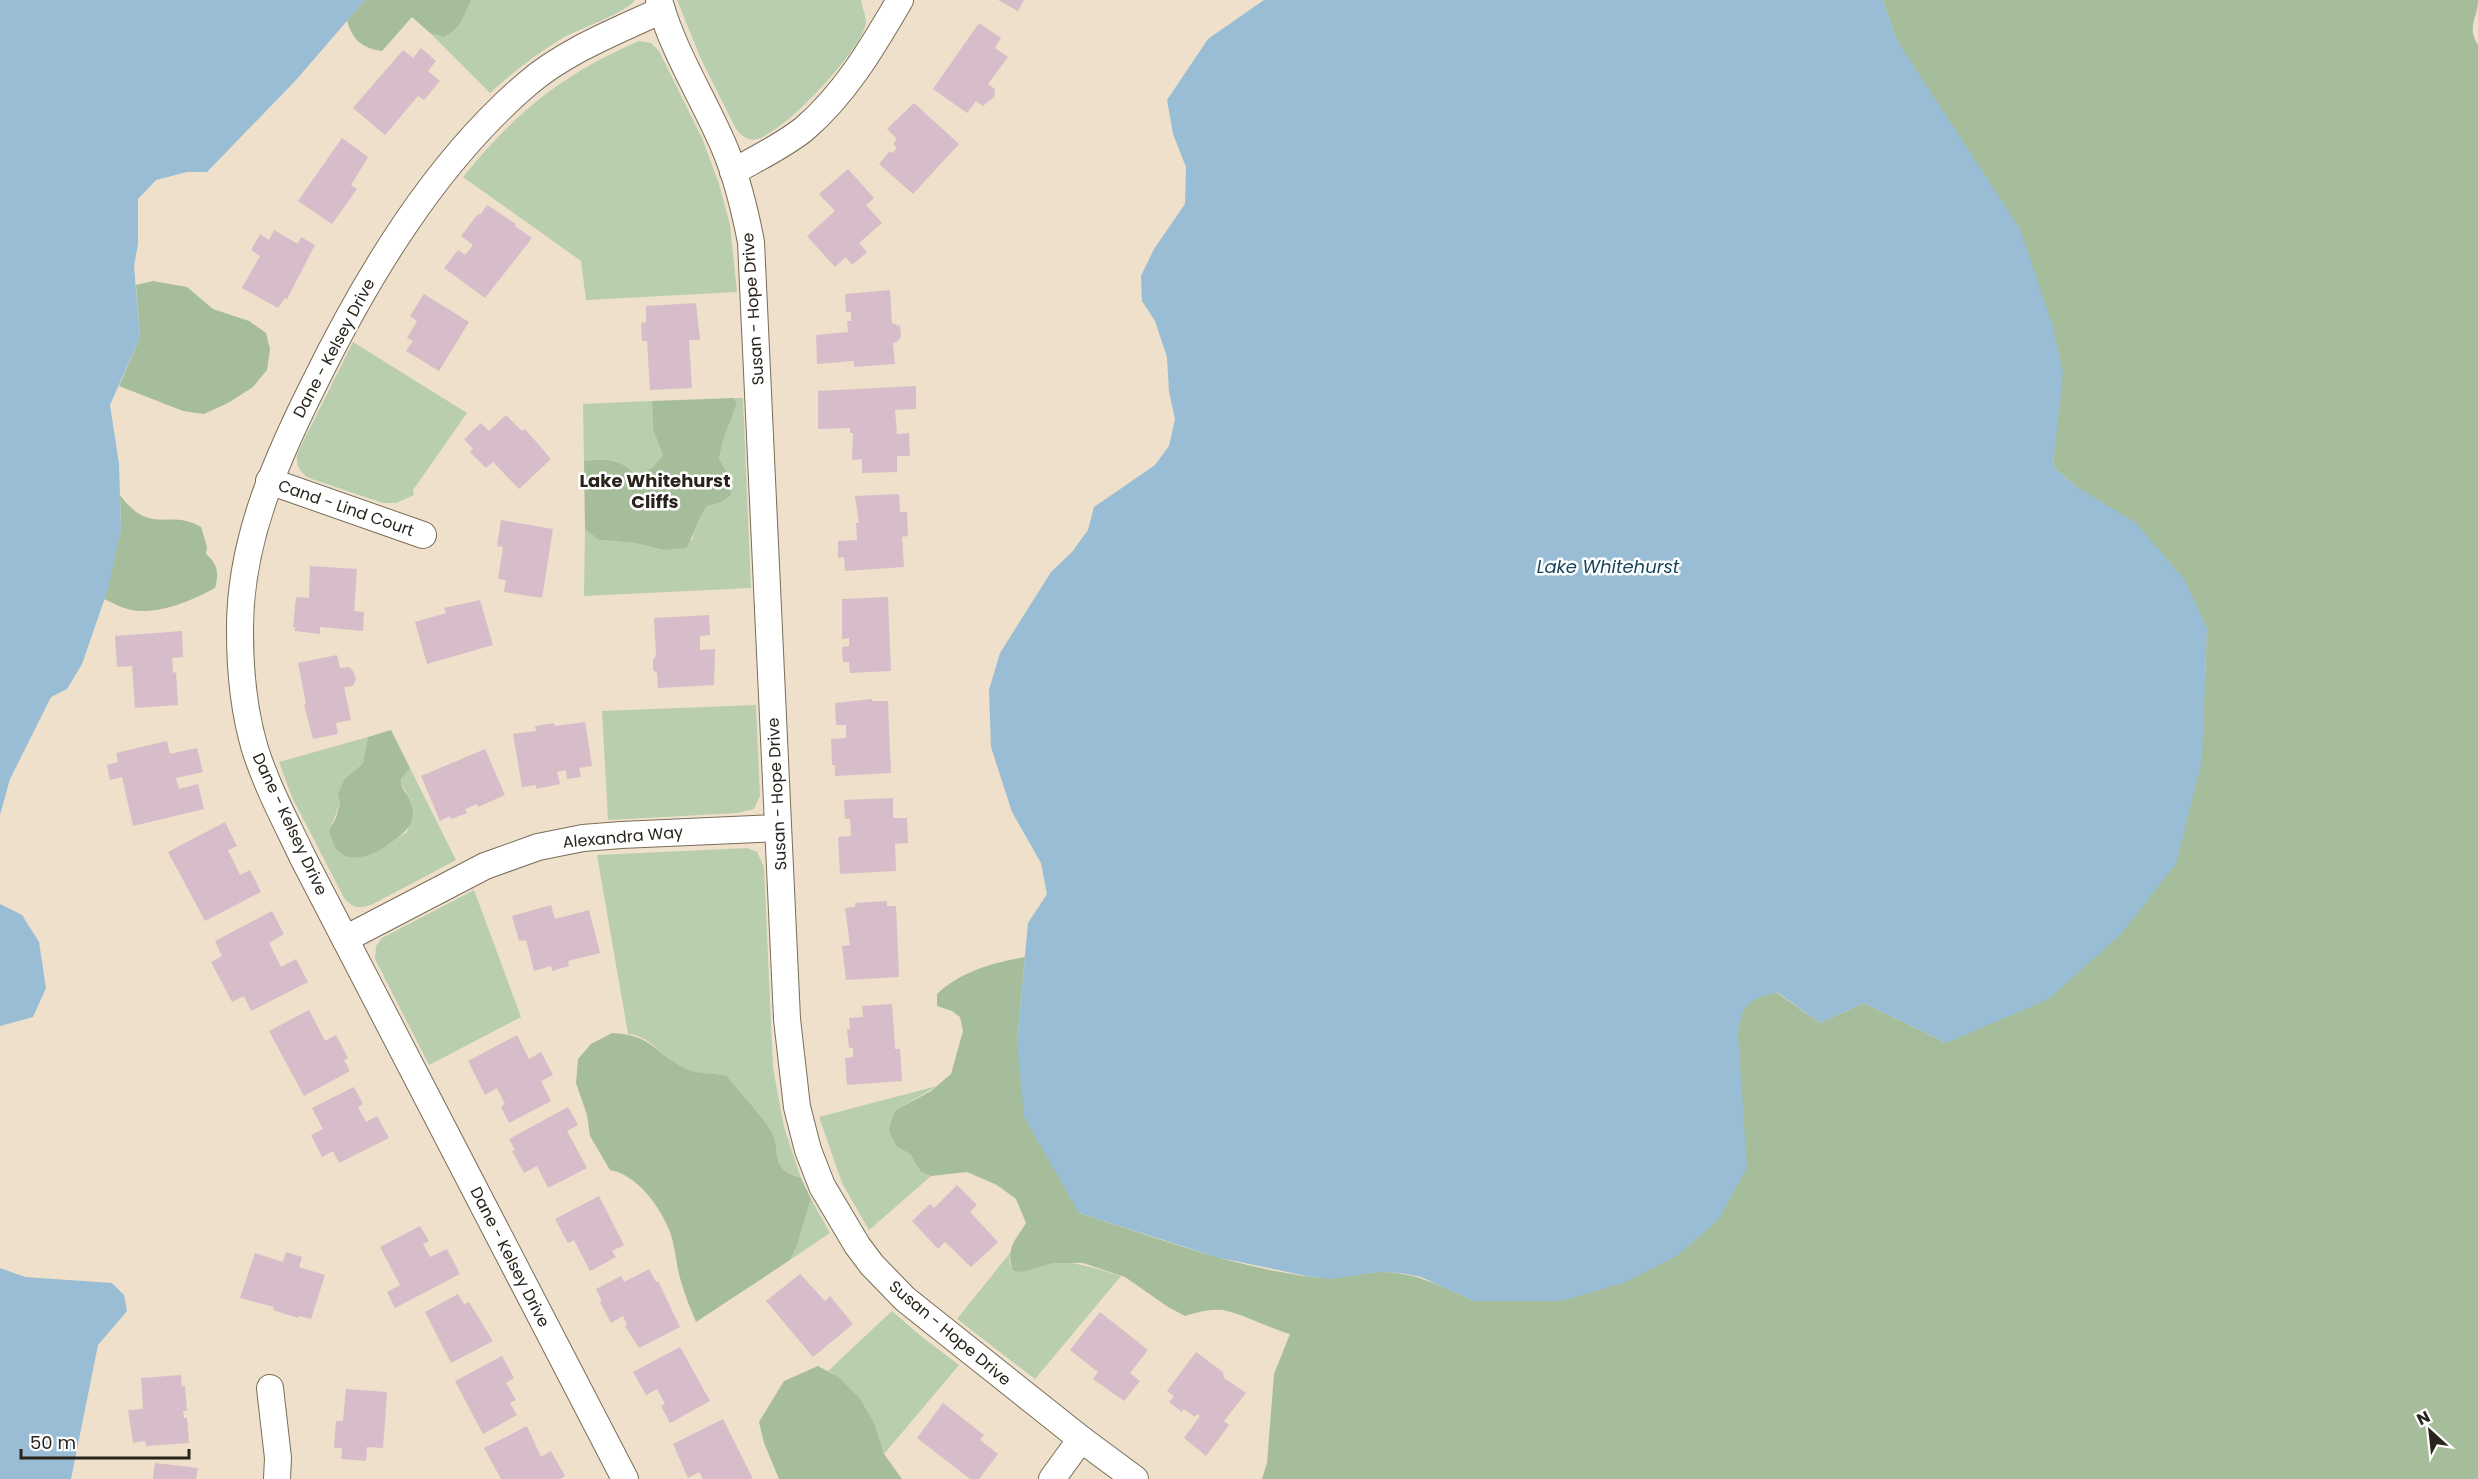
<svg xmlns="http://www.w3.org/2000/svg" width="2478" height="1479" viewBox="0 0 2478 1479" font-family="Poppins,sans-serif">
  <rect width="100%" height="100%" fill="#eee0ca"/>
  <g fill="#b9ceaf">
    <path d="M471,0h164c-9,13 -57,29 -74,39 -26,16 -49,34 -71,54l-60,-60 12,4 25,-28z"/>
    <path d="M677,0h184c1,9 7,18 4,27 -9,28 -79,104 -108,112 -9,3 -18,-5 -22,-12l-34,-68z"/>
    <path d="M639,41l12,2 8,8 43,87 17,46 11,41 7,67 -151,8 -5,-39 -118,-84c53,-65 98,-102 176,-136z"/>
    <path d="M353,342l114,71 -54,77 1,5 -18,8h-13l-74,-25c-9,-5 -13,-13 -12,-24z"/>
    <polygon points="734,398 743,398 751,588 584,596 585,529 599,540 635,543 663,550 692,540 699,517 707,506 719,503 732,484 719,459 723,440 735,409 737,404"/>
    <path d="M652,401l1,28 11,25c-9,12 -16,20 -30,19 -16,-15 -28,-14 -50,-12l-1,-57z"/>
    <polygon points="756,705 760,796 754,809 738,813 608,820 602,711"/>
    <path d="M368,737l-5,26c-23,17 -21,44 -34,67l5,15 8,10 40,-6 25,-17 5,-19 -1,-12 -10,-18 1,-7 8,-8 46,92 -83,44c-12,5 -20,5 -29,-6l-52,-101 -13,-35z"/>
    <path d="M747,848l10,4 7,15 9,201 11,59 17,51c-5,-2 -12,-4 -17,-8 -11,-11 -5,-23 -11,-34 -11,-24 -31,-40 -46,-60 -12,-3 -26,-2 -38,-5 -21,-6 -37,-36 -61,-37l-31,-179z"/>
    <polygon points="474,890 521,1017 429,1065 375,959 376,946 382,938"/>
    <polygon points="937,1086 896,1110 897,1147 910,1154 921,1172 931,1176 869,1230 842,1183 819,1117"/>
    <polygon points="811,1199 830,1233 790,1260 796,1248"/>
    <path d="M1010,1253l-1,8 4,10c13,2 24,-6 37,-8 25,-3 47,6 71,13l-86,103 -78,-60z"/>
    <path d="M892,1311l30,26 37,28 -75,89c-11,-33 -24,-65 -56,-83z"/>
  </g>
  <g fill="#a6bd9c">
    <path d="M365,0h106c-8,17 -10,29 -28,37l-13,-4 -18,-16 -30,34c-20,-3 -30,-11 -35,-31z"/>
    <path d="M1883,0h595c0,19 -12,26 0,45v1434h-1216l5,-16 7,-89 16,-40c-19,-5 -52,-22 -67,-24 -13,-1 -25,2 -38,6l-17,-9 -43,-30 -42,-14h-31l-30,9 -9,-1c-8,-22 2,-30 13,-48l-10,-24 -19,-14 -30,-13 -36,4 -10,-4 -11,-18 -13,-7 -8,-16 2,-9 5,-12 35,-19 20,-17 12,-43 -3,-14 -8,-6 -15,-5v-12c25,-23 56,-31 88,-37l-8,85 62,171c76,24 153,54 232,64 24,4 45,-4 68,-5 35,-1 64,15 95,29l265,-236c-1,-22 -6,-53 15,-67 5,-3 16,-4 22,-6l44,31 44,-20 82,40 259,-365 2,-50 -130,-141 -24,-20 3,-34 -160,-394z"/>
    <polygon points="153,281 187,287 213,309 249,321 266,333 270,349 267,370 253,387 228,403 204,414 183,411 119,386 140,337 136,285"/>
    <path d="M734,398l3,6 -2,5 -12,31 -4,19 10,17 2,19 -12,8 -12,3c-10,13 -12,28 -21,42l-23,2 -28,-7 -36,-3 -14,-11 -1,-68c22,-2 34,-3 50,12 14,1 21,-7 29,-18l-10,-26 -1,-28z"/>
    <path d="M120,495c31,42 48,13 81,32l6,20 -1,7c12,10 13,20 9,34 -22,12 -50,24 -75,23 -13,0 -25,-7 -36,-12l17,-71z"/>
    <path d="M391,730l19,38c-3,5 -10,9 -9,15 1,6 7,12 9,17 10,24 -8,35 -25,47 -9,6 -23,12 -35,10 -14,-2 -17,-14 -21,-27l7,-12 4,-16 -2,-8 6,-14 19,-17 5,-26z"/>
    <path d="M612,1033c41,2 42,20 74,36 8,5 31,4 41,7 15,20 34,36 46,59 6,12 0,24 11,35 5,4 12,6 17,8l10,21 -15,49 -6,12 -94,62c-6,-14 -12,-29 -16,-44 -4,-15 -5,-32 -10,-46 -9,-24 -32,-57 -60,-62l-20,-34 -3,-21 -11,-32 2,-24 13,-15z"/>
    <polygon points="818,1366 840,1378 860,1399 874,1423 884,1454 902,1479 779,1479 764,1443 759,1422 784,1381"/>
  </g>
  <g fill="#98bdd4">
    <polygon points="0,0 365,0 296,80 207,172 187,172 156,180 138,199 138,244 134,266 140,337 110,405 119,464 121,528 109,586 82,664 67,689 51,697 10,779 0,815"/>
    <path d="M1264,0h619l13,39 124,190 32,95 11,48 -10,95 24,20 59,36 48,56 23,49 -5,132 -26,104 -56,71 -71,64 -103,44 -82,-40 -44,20 -43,-31c-29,8 -35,12 -39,42l9,134 -29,52 -40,35 -52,27 -64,19h-88l-53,-24 -20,-4 -24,-1 -45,7 -21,-2 -95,-20 -137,-44 -55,-96 -7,-75 11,-119 19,-29 -6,-31 -29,-51 -21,-65 -2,-57 11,-37 51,-81 21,-20 16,-22 6,-23 61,-42 14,-19 6,-27 -6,-27 -2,-35 -12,-36 -13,-20 -1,-25 13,-27 31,-45 1,-37 -13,-33 -6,-34 41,-61z"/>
    <polygon points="0,904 22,915 39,942 46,988 33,1017 0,1026"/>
    <polygon points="0,1268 25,1277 112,1283 124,1295 127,1311 98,1345 71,1479 0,1479"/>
  </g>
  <g fill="#d6bdc9">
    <polygon points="998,0 1024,0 1018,11"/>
    <polygon points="979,23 1001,38 995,48 1008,57 988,84 995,89 994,97 983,106 976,101 967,113 933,89"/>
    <polygon points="421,48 436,61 428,71 440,81 424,100 418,96 385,135 353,108 403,50 413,58"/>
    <polygon points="914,103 959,144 913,194 879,164 890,151 892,153 897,148 893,144 897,139 887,129"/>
    <polygon points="342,138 368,157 351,185 357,189 332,224 298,201"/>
    <polygon points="848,169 874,198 866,205 882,223 859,243 867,252 852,265 846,257 835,267 807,236 835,211 819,194"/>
    <polygon points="487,205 516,224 515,226 532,238 485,298 444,268 458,250 465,255 473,245 461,236 478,214 480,215"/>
    <polygon points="274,230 298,244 301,237 315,245 287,299 285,298 278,308 242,288 260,256 251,250 260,234 269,240"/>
    <polygon points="890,290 892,323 900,326 901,337 897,342 893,343 895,364 854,367 854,361 817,364 816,335 848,332 847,321 851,321 851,312 846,312 845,294"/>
    <polygon points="424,294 469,322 439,371 406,351 413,341 407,338 417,321 410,316"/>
    <polygon points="696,303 700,340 689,340 692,388 650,390 647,341 642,341 641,323 646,322 646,306"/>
    <polygon points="916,386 916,409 895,410 897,434 909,433 910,456 897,456 897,472 862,473 862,459 852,460 853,433 850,433 850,428 818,429 818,391"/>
    <polygon points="506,415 522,431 525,429 551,459 519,489 493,462 486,468 470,452 473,449 464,439 481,423 489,431"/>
    <polygon points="899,494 900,512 907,512 908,536 902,537 904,567 845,571 844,557 838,558 838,541 857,540 856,523 859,523 855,496"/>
    <polygon points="501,520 553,529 542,598 504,592 506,580 498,579 503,547 497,546"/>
    <polygon points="310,566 357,569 354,611 364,612 363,631 320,627 320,634 295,631 295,627 293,627 296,597 309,598"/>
    <polygon points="888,597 891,671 850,673 849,662 843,662 842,647 849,646 849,638 842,639 842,599"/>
    <polygon points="480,600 493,645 427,664 415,622 446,613 444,608"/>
    <polygon points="709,615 710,635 700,636 700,650 715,649 714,685 658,688 657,673 653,670 653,659 656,656 654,618"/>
    <polygon points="182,631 183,657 172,658 173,673 176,672 178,705 135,708 132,666 117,667 115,636"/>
    <polygon points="337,655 340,668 349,667 353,671 356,679 353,686 344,687 351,720 336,723 338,734 313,739 304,705 306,704 298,663"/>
    <polygon points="872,699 872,701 888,701 891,773 835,776 835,765 832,765 831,739 846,738 846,725 836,725 835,703"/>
    <polygon points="585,722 592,766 579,768 581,777 567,779 566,770 557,772 560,784 536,789 536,785 522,787 513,734 536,731 535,726 554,723 555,726"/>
    <polygon points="167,741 170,754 197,748 203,772 176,778 179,789 198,784 204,809 133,826 122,777 110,780 107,765 118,762 116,753"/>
    <polygon points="485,749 505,795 478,807 477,804 465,809 467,813 451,819 450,816 440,821 421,776"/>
    <polygon points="893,798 893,818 907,818 908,843 895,844 896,871 840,874 838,837 851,836 850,819 845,819 844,800"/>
    <polygon points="225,822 237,846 228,850 240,875 250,870 261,892 205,921 168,852"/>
    <polygon points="887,901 887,906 896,906 899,977 846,980 842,946 850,945 845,908 855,907 855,903"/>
    <polygon points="551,905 555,919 589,910 600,953 568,961 569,966 552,971 551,966 534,971 526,940 519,941 512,916"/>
    <polygon points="272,911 284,934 269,943 281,967 296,959 308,982 251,1011 244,996 232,1002 211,962 222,956 215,941"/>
    <polygon points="892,1004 895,1049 900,1049 902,1081 847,1085 845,1058 853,1057 853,1048 849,1048 847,1029 850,1029 849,1018 863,1017 862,1006"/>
    <polygon points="309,1010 325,1041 336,1035 348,1058 344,1060 350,1071 304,1096 269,1031"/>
    <polygon points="517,1035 529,1059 541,1052 553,1075 541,1081 551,1101 509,1123 501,1107 505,1104 497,1088 485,1095 468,1061"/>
    <polygon points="354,1087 363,1104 358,1107 366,1122 377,1116 389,1138 339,1163 333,1151 322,1157 311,1135 323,1129 312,1108"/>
    <polygon points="568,1107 578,1125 567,1131 587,1168 548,1188 537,1166 524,1173 512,1151 515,1150 509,1139"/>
    <polygon points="957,1185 977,1205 970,1212 998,1242 971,1267 945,1242 938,1249 912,1221 930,1204 934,1208"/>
    <polygon points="599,1196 624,1245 612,1251 616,1257 590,1271 574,1240 568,1243 555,1219"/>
    <polygon points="420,1226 429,1241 423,1244 430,1257 447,1249 460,1274 395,1308 387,1292 400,1285 380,1247"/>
    <polygon points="286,1252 302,1257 299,1267 325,1275 311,1319 299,1316 298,1318 273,1310 274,1307 240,1298 255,1253 283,1262"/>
    <polygon points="649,1269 656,1282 658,1281 680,1327 639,1348 625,1326 627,1325 623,1316 611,1323 600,1302 602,1301 596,1289 621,1276 624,1282"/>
    <polygon points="800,1274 825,1301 830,1296 853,1324 813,1357 766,1301"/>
    <polygon points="458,1294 464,1304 469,1302 493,1341 451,1363 425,1312"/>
    <polygon points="1100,1312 1148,1350 1130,1373 1140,1381 1124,1401 1093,1379 1098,1372 1070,1350"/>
    <polygon points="680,1347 710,1401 670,1423 661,1406 665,1404 657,1389 646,1395 633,1372"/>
    <polygon points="1196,1352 1223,1372 1224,1378 1246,1393 1224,1421 1229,1425 1206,1456 1184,1438 1200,1416 1197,1414 1195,1417 1184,1409 1182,1412 1169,1402 1174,1396 1167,1391"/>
    <polygon points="502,1356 514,1378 506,1383 516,1400 510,1403 517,1415 483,1434 455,1381"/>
    <polygon points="181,1375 182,1386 185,1386 187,1411 183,1411 184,1418 187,1418 189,1443 146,1446 145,1441 133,1443 128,1410 143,1409 141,1378"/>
    <polygon points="346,1389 387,1392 383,1448 367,1447 366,1461 341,1459 342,1448 334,1448 336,1421 343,1421"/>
    <polygon points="943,1403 984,1435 980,1440 998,1454 979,1479 970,1479 917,1438"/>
    <polygon points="723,1419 753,1479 703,1479 699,1472 688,1478 673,1444"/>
    <polygon points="527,1426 541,1457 551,1451 565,1476 560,1479 501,1479 484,1448"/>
    <polygon points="155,1463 198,1468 196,1479 153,1479"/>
  </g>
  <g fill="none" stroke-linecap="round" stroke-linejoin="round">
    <g stroke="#796d59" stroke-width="28">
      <g id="street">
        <path d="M659,0c14,52 45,99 66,149 12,29 20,62 26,93l36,777 10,88 11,43 14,36 35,59 15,20 33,34 176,140 -29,40"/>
        <path d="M733,172c24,-14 50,-26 71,-43 42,-36 69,-83 96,-129"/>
        <polyline points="269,481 423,535"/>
        <polyline points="345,939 485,866 538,847 583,838 621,835 778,828"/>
        <polyline points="270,1388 278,1458 277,1479"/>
        <polyline points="1081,1439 1135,1479"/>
        <path d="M625,1479l-322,-621c-17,-36 -36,-71 -48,-109 -11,-37 -15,-77 -15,-117 -1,-89 35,-170 74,-248 53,-108 121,-221 213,-300 38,-33 90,-53 135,-74"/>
      </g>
    </g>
    <use href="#street" stroke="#fff" stroke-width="26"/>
  </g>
  <g text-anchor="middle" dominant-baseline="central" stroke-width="5" stroke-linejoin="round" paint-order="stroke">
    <g font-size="16" fill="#28231b" stroke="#fff">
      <text transform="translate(753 309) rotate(-94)">Susan - Hope Drive</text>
      <text transform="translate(334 348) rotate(-62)">Dane - Kelsey Drive</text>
      <text transform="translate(346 508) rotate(19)">Cand - Lind Court</text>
      <text transform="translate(777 794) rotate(-93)">Susan - Hope Drive</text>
      <text transform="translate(290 824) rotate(65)">Dane - Kelsey Drive</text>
      <text transform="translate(623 837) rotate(-5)">Alexandra Way</text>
      <text transform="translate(510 1257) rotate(63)">Dane - Kelsey Drive</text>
      <text transform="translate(950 1333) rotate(40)">Susan - Hope Drive</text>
    </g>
    <g font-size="18" font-weight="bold" fill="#28231b" stroke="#fff">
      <text x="655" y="480">Lake Whitehurst<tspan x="655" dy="21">Cliffs</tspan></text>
    </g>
    <g font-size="18" font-style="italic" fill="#15455e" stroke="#fff">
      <text x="1608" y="566">Lake Whitehurst</text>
    </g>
  </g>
  <g transform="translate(2430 1431) rotate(333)" stroke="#ffffff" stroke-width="4.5" paint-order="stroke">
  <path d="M0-4.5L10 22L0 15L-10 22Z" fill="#28231b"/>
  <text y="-9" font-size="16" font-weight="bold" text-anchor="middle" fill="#28231b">N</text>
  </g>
  <path d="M21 1449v9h168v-9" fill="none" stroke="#28231b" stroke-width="3"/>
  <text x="30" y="1449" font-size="18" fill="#28231b" stroke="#ffffff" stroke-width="4.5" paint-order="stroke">50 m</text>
</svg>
